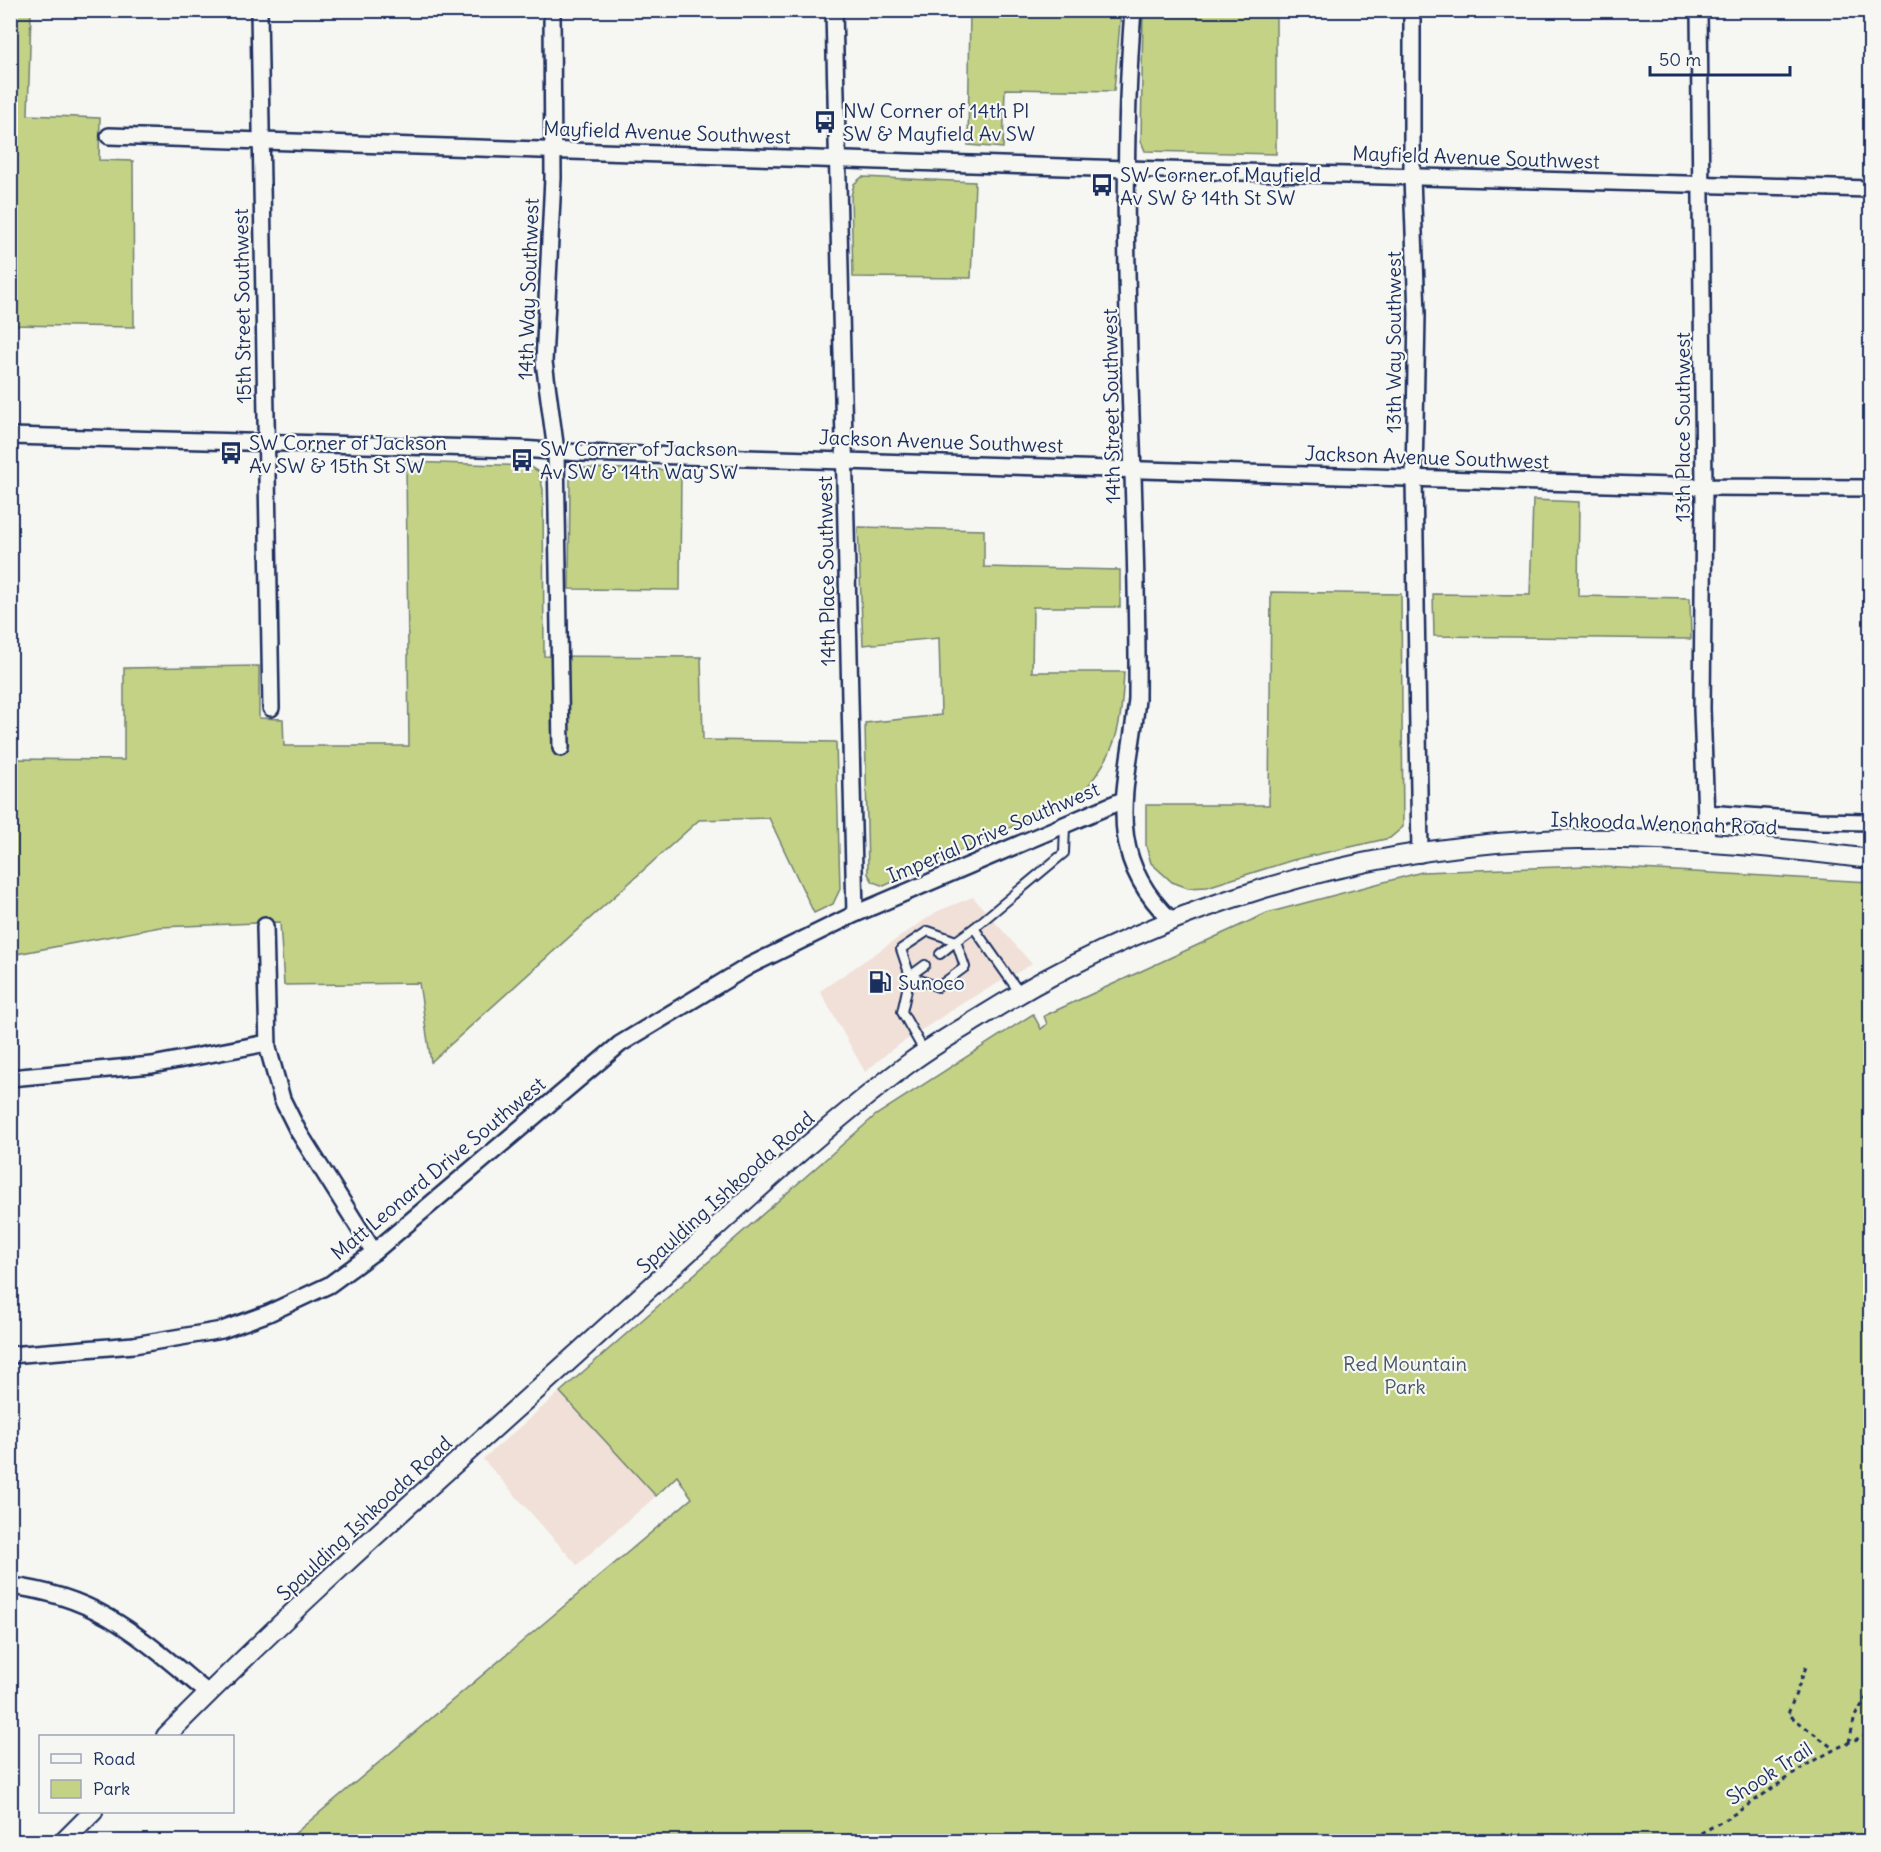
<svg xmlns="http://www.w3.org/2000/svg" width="1881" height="1852" viewBox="0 0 1881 1852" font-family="Delius,sans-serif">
  <rect width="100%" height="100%" fill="#f6f6f2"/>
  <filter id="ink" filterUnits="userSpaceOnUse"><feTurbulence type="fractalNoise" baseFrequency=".0167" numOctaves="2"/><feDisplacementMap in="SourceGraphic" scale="12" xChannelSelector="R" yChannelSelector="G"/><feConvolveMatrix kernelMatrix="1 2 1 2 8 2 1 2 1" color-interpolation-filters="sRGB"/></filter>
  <g filter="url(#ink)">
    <g fill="#f0e0d8">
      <polygon points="973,897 1032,964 966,1001 891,1050 865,1072 820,991 938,911"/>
      <polygon points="560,1392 656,1496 577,1565 483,1459"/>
    </g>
    <g fill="#c4d286" stroke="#708072" stroke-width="1.5">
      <polygon points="11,10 31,11 28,115 100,118 99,160 133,161 134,327 11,325"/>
      <polygon points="970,11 1121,11 1114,91 1005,89 1003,148 968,145"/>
      <polygon points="1143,11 1276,11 1276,154 1145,151 1141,141"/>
      <polygon points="862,177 975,182 971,278 853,277 851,196 854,184"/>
      <polygon points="406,462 529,466 538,471 543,489 544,656 701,657 703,740 836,742 840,889 833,904 814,913 769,818 699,820 431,1062 419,983 284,985 280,922 160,927 11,955 11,759 124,760 124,668 259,666 259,718 283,719 284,746 409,746"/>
      <polygon points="580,468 681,470 680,590 569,589 570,479"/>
      <polygon points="1533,500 1579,502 1578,596 1690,598 1691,639 1434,636 1433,594 1530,595"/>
      <path d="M858,527l126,3v37l136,3v37h-87l-1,65h92c-3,55 -6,81 -44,123l-196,91 -11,-4 -5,-8 -3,-151 76,-8 -2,-77 -76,7z"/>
      <polygon points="1271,592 1401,594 1403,827 1390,838 1293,860 1207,887 1188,888 1172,882 1151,863 1146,846 1146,805 1269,805"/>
      <polygon points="1586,866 1870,882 1870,1841 286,1841 692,1498 677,1476 656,1496 560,1392 876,1115 1033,1014 1041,1029 1047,1024 1044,1016 1267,913 1422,872"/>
    </g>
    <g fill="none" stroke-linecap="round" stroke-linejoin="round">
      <g stroke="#1b2f5e" stroke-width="12">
        <g id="service">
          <polyline points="974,928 1064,853 1065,825"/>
          <polyline points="940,954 956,941"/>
          <polyline points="925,965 910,976 901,949 928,931 956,941"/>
          <polyline points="924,1051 902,1012 910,976 938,987 965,967 956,941 974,928 1019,992"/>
        </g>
      </g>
      <g stroke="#1b2f5e" stroke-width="20">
        <g id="minor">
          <polyline points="259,10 271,708"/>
          <polyline points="552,10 553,178 544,362 556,451 561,748"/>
          <polyline points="834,10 855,914"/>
          <path d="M1133,10c-18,229 6,460 4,689 -8,85 -38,152 34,221"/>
          <polyline points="1412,10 1412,177 1417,314 1414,478 1420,854"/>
          <polyline points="1699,10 1704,487 1702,709 1707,844"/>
          <polyline points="109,136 1126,169 1870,189"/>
          <polyline points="10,436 520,449 582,453 1704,487 1870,488"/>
          <polyline points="1706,813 1818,821 1870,822"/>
          <polyline points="265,926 268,1048 282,1099 298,1131 374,1252"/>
          <polyline points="10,1078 152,1065 267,1043"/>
          <polyline points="10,1355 134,1345 222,1330 269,1313 329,1285 374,1252 620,1044 749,966 855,914 1123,800"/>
          <path d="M10,1586c90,10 132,53 199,108"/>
        </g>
      </g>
      <g stroke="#1b2f5e" stroke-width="22">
        <g id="tertiary">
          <path d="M166,1736c142,-144 295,-277 445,-413 97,-87 192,-180 297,-259 21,-16 45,-30 68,-44 178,-113 390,-178 602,-181 95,-2 198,8 292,20"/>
          <polyline points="63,1842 93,1812"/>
        </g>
      </g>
      <g stroke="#1b2f5e" stroke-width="3" stroke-dasharray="4.5 4.5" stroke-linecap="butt">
        <polyline points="1806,1667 1788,1714 1834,1749"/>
        <polyline points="1849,1742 1855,1716 1870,1692"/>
        <path d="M1685,1842c19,-11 39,-21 57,-33 42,-28 80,-58 128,-75"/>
      </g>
      <use href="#service" stroke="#f6f6f2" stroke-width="8"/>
      <use href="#minor" stroke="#f6f6f2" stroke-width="15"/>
      <use href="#tertiary" stroke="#f6f6f2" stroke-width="18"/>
    </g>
  </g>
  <defs>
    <g id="bus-bare" transform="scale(1.8)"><path d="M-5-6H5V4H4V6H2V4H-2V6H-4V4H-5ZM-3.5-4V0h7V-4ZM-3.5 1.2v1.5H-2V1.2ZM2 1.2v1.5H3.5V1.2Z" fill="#1b2f5e" stroke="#f6f6f2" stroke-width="2.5" paint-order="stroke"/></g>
    <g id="fuel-bare" transform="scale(1.8)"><path d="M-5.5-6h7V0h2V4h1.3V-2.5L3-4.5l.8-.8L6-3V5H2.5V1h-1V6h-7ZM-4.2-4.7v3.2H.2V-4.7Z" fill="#1b2f5e" stroke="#f6f6f2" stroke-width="2.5" paint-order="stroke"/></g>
  </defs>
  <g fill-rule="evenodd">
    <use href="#bus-bare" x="825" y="122"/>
    <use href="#bus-bare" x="1102" y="185"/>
    <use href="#bus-bare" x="231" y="453"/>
    <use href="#bus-bare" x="522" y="460"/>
    <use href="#fuel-bare" x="880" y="982"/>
  </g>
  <g text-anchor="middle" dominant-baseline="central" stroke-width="4.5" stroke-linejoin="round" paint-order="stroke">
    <g font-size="20" fill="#1b2f5e" stroke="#f6f6f2" text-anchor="start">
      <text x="843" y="110">NW Corner of 14th Pl<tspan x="843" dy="23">SW &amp; Mayfield Av SW</tspan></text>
      <text x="1120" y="174">SW Corner of Mayfield<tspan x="1120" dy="23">Av SW &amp; 14th St SW</tspan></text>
      <text x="249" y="442">SW Corner of Jackson<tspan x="249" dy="23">Av SW &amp; 15th St SW</tspan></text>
      <text x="540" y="448">SW Corner of Jackson<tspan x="540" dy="23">Av SW &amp; 14th Way SW</tspan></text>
      <text x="898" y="982">Sunoco</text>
    </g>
    <g font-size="20" fill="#1b2f5e" stroke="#f6f6f2">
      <text transform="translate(667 132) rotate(2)">Mayfield Avenue Southwest</text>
      <text transform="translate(1476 157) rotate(2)">Mayfield Avenue Southwest</text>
      <text transform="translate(528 289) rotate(-88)">14th Way Southwest</text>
      <text transform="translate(242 306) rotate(-91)">15th Street Southwest</text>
      <text transform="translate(1393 342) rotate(-90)">13th Way Southwest</text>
      <text transform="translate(1111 406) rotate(-91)">14th Street Southwest</text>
      <text transform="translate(1682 427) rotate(-90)">13th Place Southwest</text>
      <text transform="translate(941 441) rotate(2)">Jackson Avenue Southwest</text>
      <text transform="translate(1427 457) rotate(2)">Jackson Avenue Southwest</text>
      <text transform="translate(826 571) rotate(-91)">14th Place Southwest</text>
      <text transform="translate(1664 823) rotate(2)">Ishkooda Wenonah Road</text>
      <text transform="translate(993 832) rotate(-23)">Imperial Drive Southwest</text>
      <text transform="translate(438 1168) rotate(-40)">Matt Leonard Drive Southwest</text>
      <text transform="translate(725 1192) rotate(-42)">Spaulding Ishkooda Road</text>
      <text transform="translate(364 1518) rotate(-43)">Spaulding Ishkooda Road</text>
      <text transform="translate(1769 1773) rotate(-33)">Shook Trail</text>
    </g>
    <g font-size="20" fill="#455868" stroke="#f6f6f2">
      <text x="1405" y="1363">Red Mountain<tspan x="1405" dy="23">Park</tspan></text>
    </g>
  </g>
  <rect width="1881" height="1852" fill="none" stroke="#f6f6f2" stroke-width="36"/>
  <rect x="18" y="18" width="1845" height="1816" fill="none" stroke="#1b2f5e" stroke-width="2" filter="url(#ink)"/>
  <rect x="39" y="1735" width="195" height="78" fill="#f6f6f2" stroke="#9ea6b7" stroke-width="1.5"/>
  <rect x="51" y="1754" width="30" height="9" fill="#f6f6f2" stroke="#9ea6b7" stroke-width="1.5"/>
  <text x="93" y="1765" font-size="18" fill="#1b2f5e">Road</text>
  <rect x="51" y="1780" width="30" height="18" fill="#c4d286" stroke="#9ea6b7" stroke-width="1.5"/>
  <text x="93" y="1795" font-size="18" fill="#1b2f5e">Park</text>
  <path d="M1650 66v9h140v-9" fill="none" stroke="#1b2f5e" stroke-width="3"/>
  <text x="1659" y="66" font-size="18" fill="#1b2f5e" stroke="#f6f6f2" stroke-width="4.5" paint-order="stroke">50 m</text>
</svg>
